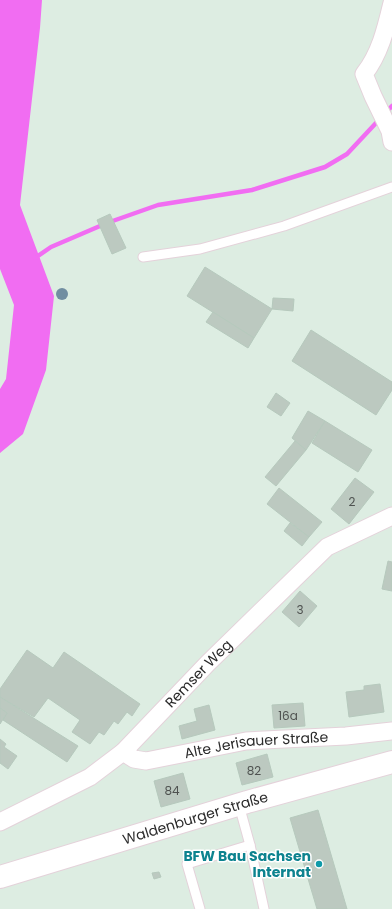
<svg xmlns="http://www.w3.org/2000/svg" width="392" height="909" viewBox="0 0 392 909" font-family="Poppins,sans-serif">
  <rect width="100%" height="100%" fill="#ddede2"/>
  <polygon fill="#f16df2" points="0,0 42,0 40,28 20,205 54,296 46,370 23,434 0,453 0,389 6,379 14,305 0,269"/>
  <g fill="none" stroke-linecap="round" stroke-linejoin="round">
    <g stroke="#f16df2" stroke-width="4.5">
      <polyline points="387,111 392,106"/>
      <polyline points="35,258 51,247 107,223 158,205 252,190 325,167 347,154 376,123"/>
    </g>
  </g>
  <g fill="#bcc9c0" stroke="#b6c9bd">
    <polygon points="110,214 126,248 112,254 97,220"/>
    <polygon points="205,267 272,309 254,338 187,296"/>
    <polygon points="273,298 294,299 293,311 272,309"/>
    <polygon points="213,312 254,338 248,348 206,322"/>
    <polygon points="311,330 392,382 392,390 376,415 292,361"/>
    <polygon points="276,393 290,403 281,416 267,407"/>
    <polygon points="308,411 325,421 306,450 292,438"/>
    <polygon points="325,421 372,450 358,472 312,443"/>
    <polygon points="295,441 306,450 276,486 265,477"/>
    <polygon points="355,478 374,492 349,524 331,509"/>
    <polygon points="279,488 322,522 309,537 267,504"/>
    <polygon points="290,523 309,537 302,546 284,531"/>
    <polygon points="388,561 392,562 392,591 382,589"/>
    <polygon points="300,591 317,606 299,627 282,612"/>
    <polygon points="27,650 53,668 64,652 140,704 132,716 127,712 118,724 114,721 104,735 99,732 90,744 72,732 80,720 48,698 34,717 0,697 0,689"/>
    <polygon points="380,684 384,712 349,717 346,692 364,690 364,686"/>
    <polygon points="0,697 78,746 67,762 3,720 7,713 0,708"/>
    <polygon points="303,703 305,726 274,728 272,705"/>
    <polygon points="209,705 215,730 182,739 179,726 197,721 194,709"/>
    <polygon points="0,708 7,713 0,724"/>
    <polygon points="0,739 6,744 4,747 17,756 8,769 0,763"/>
    <polygon points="267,754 273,777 242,785 236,763"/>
    <polygon points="183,773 190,799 161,807 154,781"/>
    <polygon points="318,810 347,909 317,909 290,818"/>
    <polygon points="159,872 161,877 154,879 152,873"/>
  </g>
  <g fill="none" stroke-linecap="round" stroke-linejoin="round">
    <g stroke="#e4d2da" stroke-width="11">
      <g id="lane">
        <polyline points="143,257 200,249 284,226 392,187"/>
        <polyline points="239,805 250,845 264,909"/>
        <polyline points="200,909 187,864 250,845"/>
      </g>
    </g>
    <g stroke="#e4d2da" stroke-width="19">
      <g id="street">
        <path d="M392,3c-6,25 -12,51 -28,71l9,22 17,35 2,11"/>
        <path id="s1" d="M123,752l11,7 12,2 100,-20 100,-5 46,-5"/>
        <path id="s2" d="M0,822l90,-45 33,-25 85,-89 119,-116 65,-31"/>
      </g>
    </g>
    <g stroke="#e4d2da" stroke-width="24">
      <g id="secondary">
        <path id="s3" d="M0,877l247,-75 145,-40"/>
      </g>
    </g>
    <use href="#lane" stroke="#fff" stroke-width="9"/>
    <use href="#street" stroke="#fff" stroke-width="17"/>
    <use href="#secondary" stroke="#fff" stroke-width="22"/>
  </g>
  <circle fill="#718ea1" cx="62" cy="294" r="6"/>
  <circle fill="#0f9aa8" stroke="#fff" stroke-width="1.5" cx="319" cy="864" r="4"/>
  <g text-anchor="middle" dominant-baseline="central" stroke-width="3" stroke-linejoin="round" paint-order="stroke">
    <g font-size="12" fill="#4f5250">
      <text x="352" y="501">2</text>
      <text x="300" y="609">3</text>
      <text x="288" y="715">16a</text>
      <text x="254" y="770">82</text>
      <text x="172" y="790">84</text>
    </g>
    <g font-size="14" fill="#2b2b2b" stroke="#fff">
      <text stroke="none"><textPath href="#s2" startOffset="251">Remser Weg</textPath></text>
      <text stroke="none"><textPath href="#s1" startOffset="137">Alte Jerisauer Straße</textPath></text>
      <text stroke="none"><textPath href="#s3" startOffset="204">Waldenburger Straße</textPath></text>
    </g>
    <g font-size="14" font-weight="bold" fill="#0d838f" stroke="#fff" text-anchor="end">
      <text x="311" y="856">BFW Bau Sachsen<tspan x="311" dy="16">Internat</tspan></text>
    </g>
  </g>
</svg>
